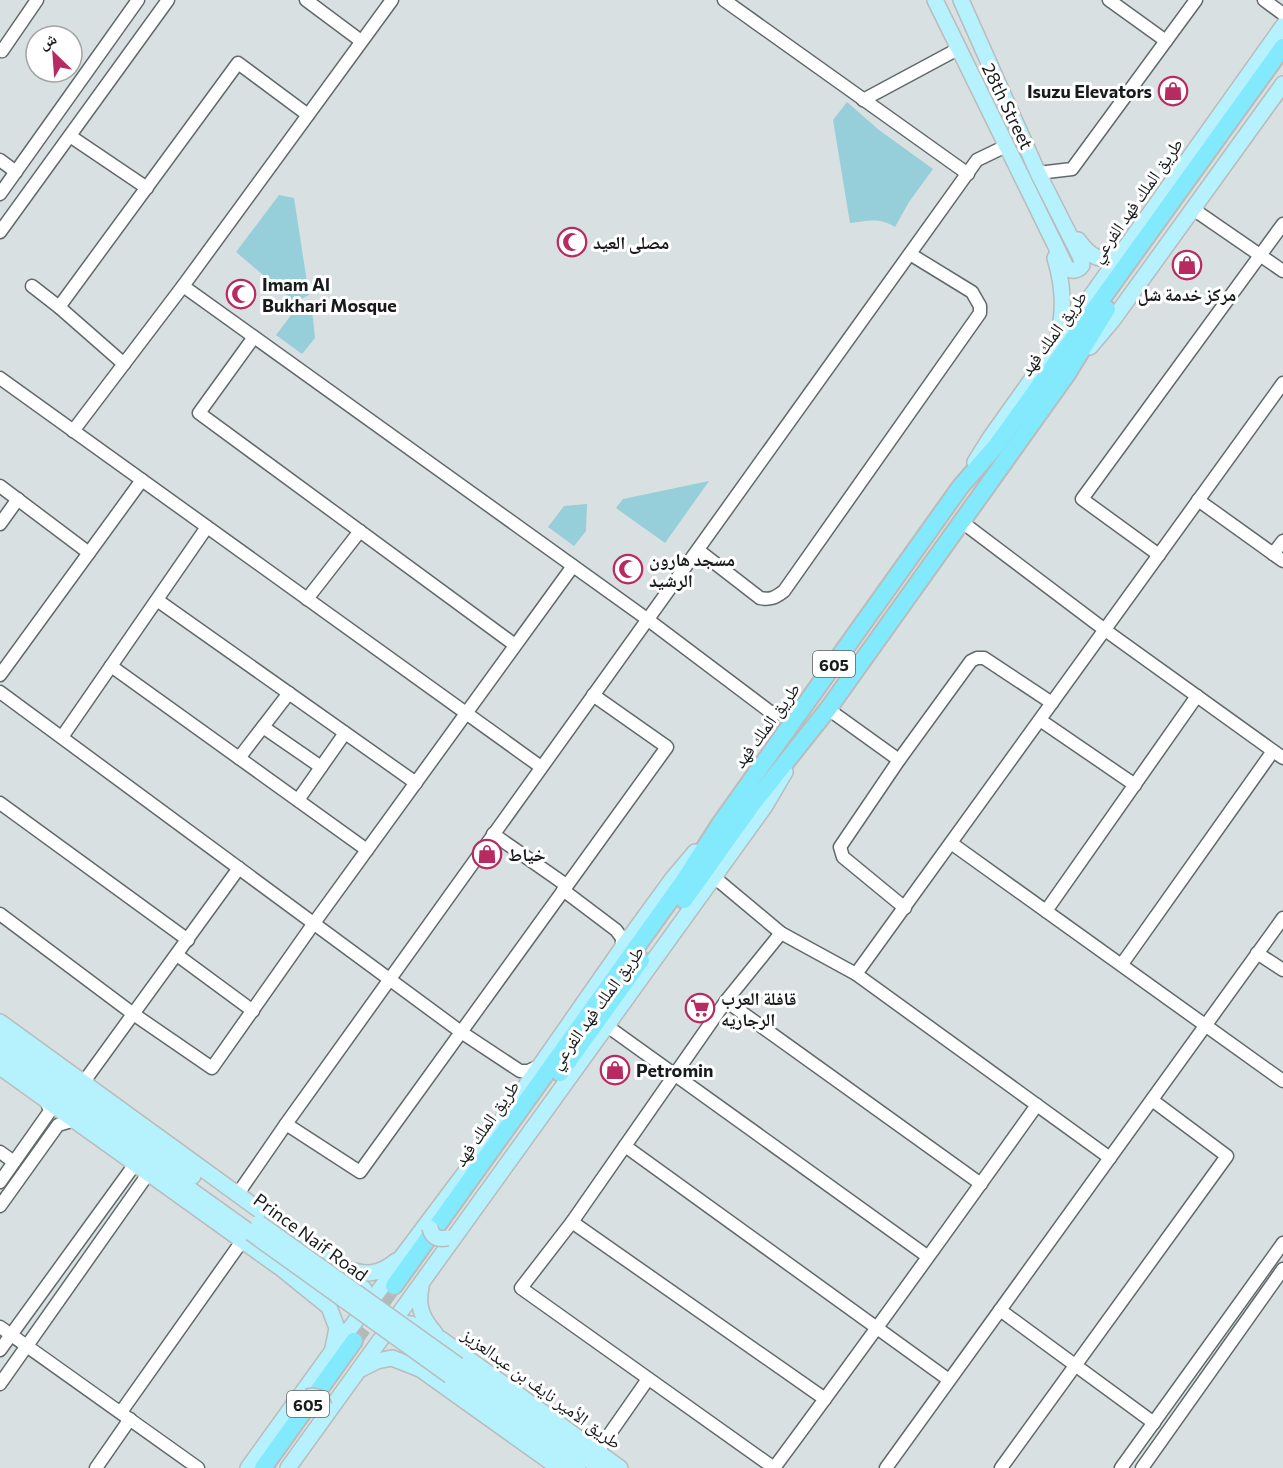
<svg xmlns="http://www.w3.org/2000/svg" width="1283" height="1468" viewBox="0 0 1283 1468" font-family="Commissioner,'Noto Naskh Arabic',sans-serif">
  <rect width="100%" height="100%" fill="#d8e0e2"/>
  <g fill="#96ceda">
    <path d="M847,102l32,28 54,39 -24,33 -14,25c-15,-10 -29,-6 -45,-4l-17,-103z"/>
    <polygon points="279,195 294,198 309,295 295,302 236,252"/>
    <polygon points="311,300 315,338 302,354 276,335 298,306"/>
    <polygon points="709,481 665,543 616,508 623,499"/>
    <polygon points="587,504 586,531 574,546 548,527 564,506"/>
  </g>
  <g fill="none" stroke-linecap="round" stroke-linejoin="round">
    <polyline stroke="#b2b9ba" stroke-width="16" stroke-dasharray="16 8" stroke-linecap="butt" points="354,1341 394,1286"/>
    <g stroke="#62696a" stroke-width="15">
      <g id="minor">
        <polyline points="306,0 361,41"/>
        <polyline points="724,0 968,174"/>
        <polyline points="1109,0 1166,41"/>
        <polyline points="1264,0 1283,14"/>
        <polyline points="0,50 2,51 37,0"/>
        <polyline points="863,100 958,49"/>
        <polyline points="70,136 147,188"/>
        <polyline points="0,160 16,172"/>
        <polyline points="1038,173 1072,169 1196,0"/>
        <polyline points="0,194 138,0"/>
        <polyline points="1193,209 1283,271"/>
        <polyline points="0,232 168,0"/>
        <polyline points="32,286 59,307"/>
        <path d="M183,286l464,333 122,92c13,5 22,2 34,-6"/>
        <polyline points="254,337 199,413 515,645"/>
        <polyline points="124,364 59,307 238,63 308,115"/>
        <polyline points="0,378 541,767"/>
        <polyline points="73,431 183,286 392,0"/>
        <polyline points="0,486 89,553"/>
        <polyline points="1198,500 1283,561"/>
        <polyline points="962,522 1105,630 1283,758"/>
        <polyline points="0,524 18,499"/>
        <path d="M698,550l62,48c10,2 15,0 24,-7l196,-278v-7l-8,-14 -62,-38"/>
        <polyline points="1273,554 1283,541"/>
        <polyline points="1159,555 1082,499 1283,224"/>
        <polyline points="307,599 360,531"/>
        <polyline points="157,600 416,783"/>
        <polyline points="111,666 367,850"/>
        <polyline points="0,675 142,480"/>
        <polyline points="0,692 461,1032 520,1071 528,1071 537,1067"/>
        <polyline points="828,709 899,760"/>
        <polyline points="1040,720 1135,785"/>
        <polyline points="263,727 321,767"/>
        <polyline points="62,737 207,527"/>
        <polyline points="239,758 289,693"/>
        <polyline points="298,800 345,733"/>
        <polyline points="0,803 188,940"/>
        <polyline points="493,834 566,885"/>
        <polyline points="951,843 1283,1081"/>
        <polyline points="714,877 781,933 856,974 1110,1158"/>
        <polyline points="563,890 616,930 622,938 622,948"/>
        <polyline points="905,908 843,857 840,847 899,760 971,661 977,658 984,658 1052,703"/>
        <polyline points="1046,911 1197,696"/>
        <polyline points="0,914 132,1013 212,1068 314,923 573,566"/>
        <polyline points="1257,953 1283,970"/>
        <polyline points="177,955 253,1011"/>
        <polyline points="1122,964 1273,751"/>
        <polyline points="856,974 1283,383"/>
        <polyline points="726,1001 981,1184"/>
        <polyline points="607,1026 927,1256"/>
        <polyline points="83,1083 239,868"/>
        <polyline points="286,1124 360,1172 667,747 593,695"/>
        <polyline points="625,1146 949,1380"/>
        <polyline points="0,1152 14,1162"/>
        <polyline points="0,1182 50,1111 46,1100"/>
        <polyline points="237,1195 286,1124 977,160 1006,146"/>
        <polyline points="0,1206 58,1125 75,1120"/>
        <polyline points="572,1222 825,1399"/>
        <polyline points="1000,1310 1154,1423"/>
        <polyline points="0,1327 198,1468"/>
        <polyline points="0,1350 135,1164"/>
        <polyline points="0,1384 148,1174"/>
        <polyline points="121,1412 242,1241"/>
        <polyline points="597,1452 648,1379"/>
        <polyline points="96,1468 130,1419"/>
        <polyline points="774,1468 521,1288 572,1222 726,1001 781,933"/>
        <path d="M774,1468c89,-120 176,-241 263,-363"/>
        <polyline points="886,1468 1283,918"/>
        <polyline points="1001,1468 1227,1156 1152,1100"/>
        <polyline points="1121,1468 1283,1243"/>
        <polyline points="1142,1468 1283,1269"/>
      </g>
    </g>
    <g stroke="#babbbb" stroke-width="18">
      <g id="major">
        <path d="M935,0l131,267c5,5 12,4 16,-2l-1,-7 -43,-85 -77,-173"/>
        <path d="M1078,240c13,18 24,25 44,10"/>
        <path d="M1055,258c8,27 10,51 3,79"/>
        <polyline points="1090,347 1112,321 1283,84"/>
        <polyline points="975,462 990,438 1283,26"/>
        <polyline points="0,1022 335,1265 364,1289 369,1303"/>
        <polyline points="0,1037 193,1176"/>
        <polyline points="0,1053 251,1233"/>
        <polyline points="0,1067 282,1269 329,1307 337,1328 333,1348"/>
        <path d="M344,1268c21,7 34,8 52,-7"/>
        <path d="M421,1287c-4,19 1,32 14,46"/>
        <polyline points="400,1323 411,1324 441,1339 620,1468"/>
        <polyline points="458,1365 600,1468"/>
        <polyline points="361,1369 377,1361 392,1358 420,1369 559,1468"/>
        <polyline points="450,1376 578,1468"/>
        <polyline points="248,1468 331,1353 394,1271 401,1258 470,1166 622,948 673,878 695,852"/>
        <polyline points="288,1468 765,806 785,772"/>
      </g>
    </g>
    <g stroke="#babbbb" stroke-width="20">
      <g id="highway">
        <polyline points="684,900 751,806 828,709 1067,374 1107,309"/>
        <polyline points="560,1073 641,960"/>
        <polyline points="394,1286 683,882 720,824 961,486 996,446 1283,47"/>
        <polyline points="263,1468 354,1341"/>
      </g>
    </g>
    <use href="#minor" stroke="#fff" stroke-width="12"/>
    <use href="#major" stroke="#b5f2fe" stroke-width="15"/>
    <use href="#highway" stroke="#83e9fd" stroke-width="16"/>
    <g stroke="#babbbb" stroke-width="18" stroke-linecap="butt">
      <g id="major-bridge">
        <polyline points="259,1223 458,1365"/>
        <path d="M430,1228c2,9 8,12 17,10"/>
        <polyline points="251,1233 450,1376"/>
        <path d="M307,1397c9,-2 14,0 17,9"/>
      </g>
    </g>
    <use href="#major-bridge" stroke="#b5f2fe" stroke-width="15"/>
  </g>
  <defs>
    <g id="shop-ring" transform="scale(1.5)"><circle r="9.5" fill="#fff" stroke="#b72a62" stroke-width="1.5"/><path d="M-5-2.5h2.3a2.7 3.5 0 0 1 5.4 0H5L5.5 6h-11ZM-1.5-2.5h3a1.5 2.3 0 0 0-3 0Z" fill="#b72a62"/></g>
    <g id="mosque-ring" transform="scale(1.5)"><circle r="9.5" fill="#fff" stroke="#b72a62" stroke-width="1.5"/><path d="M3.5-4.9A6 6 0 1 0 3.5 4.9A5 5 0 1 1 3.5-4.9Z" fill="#b72a62"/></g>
    <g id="supermarket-ring" transform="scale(1.5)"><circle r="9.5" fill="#fff" stroke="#b72a62" stroke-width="1.5"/><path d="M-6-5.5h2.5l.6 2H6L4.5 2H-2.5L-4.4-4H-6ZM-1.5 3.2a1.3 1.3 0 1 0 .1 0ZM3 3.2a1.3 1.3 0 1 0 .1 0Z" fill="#b72a62"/></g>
  </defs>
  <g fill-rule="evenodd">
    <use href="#shop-ring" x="1173" y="91"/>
    <use href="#mosque-ring" x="572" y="242"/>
    <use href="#shop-ring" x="1187" y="265"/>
    <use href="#mosque-ring" x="241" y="294"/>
    <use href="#mosque-ring" x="628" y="569"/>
    <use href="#shop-ring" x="487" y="854"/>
    <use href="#supermarket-ring" x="700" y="1008"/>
    <use href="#shop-ring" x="615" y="1070"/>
  </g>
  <g text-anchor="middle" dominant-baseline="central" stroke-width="6" stroke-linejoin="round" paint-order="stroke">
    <g fill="#fff" stroke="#5d5f60" stroke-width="1.5">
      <rect x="813" y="651" width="42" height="26" rx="4.5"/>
      <rect x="287" y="1391" width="42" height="26" rx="4.5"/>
    </g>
    <g font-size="16" font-weight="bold" fill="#181b1c">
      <text x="834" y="664">605</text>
      <text x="308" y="1404">605</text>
    </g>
    <g font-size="18" font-weight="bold" fill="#181b1c" stroke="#fff" text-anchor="start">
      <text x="1152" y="91" text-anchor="end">Isuzu Elevators</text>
      <text x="593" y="242">مصلى العيد</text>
      <text x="262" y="284">Imam Al<tspan x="262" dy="21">Bukhari Mosque</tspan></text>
      <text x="1187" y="294" text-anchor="middle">مركز خدمة شل</text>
      <text x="649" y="559">مسجد هارون<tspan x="649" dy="21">الرشيد</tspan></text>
      <text x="508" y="854">خياط</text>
      <text x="721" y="998">قافلة العرب<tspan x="721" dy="21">الرجاريه</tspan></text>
      <text x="636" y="1070">Petromin</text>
    </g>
    <g font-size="18" fill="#181b1c" stroke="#fff">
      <text transform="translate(1008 106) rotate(64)">28th Street</text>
      <text transform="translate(1136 200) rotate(-55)">طريق الملك فهد الفرعي</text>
      <text transform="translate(1053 333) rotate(-54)">طريق الملك فهد</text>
      <text transform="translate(766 725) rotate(-54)">طريق الملك فهد</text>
      <text transform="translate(596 1007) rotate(-54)">طريق الملك فهد الفرعي</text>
      <text transform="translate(486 1123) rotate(-55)">طريق الملك فهد</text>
      <text transform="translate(311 1237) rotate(36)">Prince Naif Road</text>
      <text transform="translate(542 1388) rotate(36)">طريق الأمير نايف بن عبدالعزيز</text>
    </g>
  </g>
  <g transform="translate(54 54) rotate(335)"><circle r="28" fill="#ffffff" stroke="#a3a4a4" stroke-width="1.5"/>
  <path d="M0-4.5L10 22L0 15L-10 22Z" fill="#b72a62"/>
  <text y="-9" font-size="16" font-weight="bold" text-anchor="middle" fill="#181b1c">ش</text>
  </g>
</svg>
